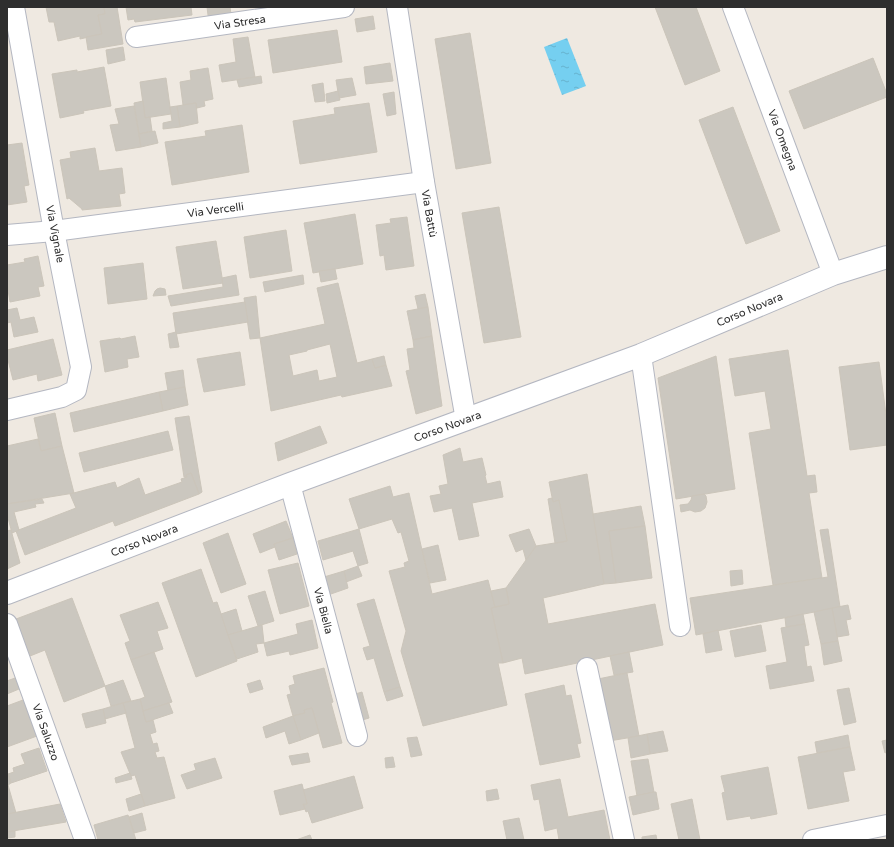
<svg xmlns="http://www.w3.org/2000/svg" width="894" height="847" viewBox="0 0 894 847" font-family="'Varela Round',sans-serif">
  <defs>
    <pattern id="water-ripples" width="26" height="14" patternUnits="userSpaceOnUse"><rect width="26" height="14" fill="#75cff0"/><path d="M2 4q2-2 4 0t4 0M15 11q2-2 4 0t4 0" fill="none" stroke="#66b2ce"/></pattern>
  </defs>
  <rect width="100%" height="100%" fill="#efe9e1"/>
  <polygon fill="url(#water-ripples)" points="567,38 586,86 562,95 544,47"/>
  <g fill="#cbc7bf" stroke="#cbc5ba" fill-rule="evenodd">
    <polygon points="46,7 104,7 105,14 98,15 102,34 80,39 80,36 58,41 54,22 49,22"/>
    <polygon points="104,7 117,7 123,44 88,50 86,37 102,34 98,15 105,14"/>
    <polygon points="126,7 191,7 192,15 135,22 134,19 128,20"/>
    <polygon points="207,7 230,7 232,21 209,23"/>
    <polygon points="655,7 696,7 720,71 685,85"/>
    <polygon points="373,16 375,29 357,32 355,19"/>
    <polygon points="337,30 342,62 273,73 268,40"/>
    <polygon points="470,33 491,163 456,169 435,39"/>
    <polygon points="248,37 255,77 222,82 219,65 236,62 233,39"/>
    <polygon points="123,47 125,60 108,64 106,50"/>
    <polygon points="873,58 887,94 887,97 804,129 789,91"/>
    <polygon points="390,63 393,81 366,84 364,67"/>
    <polygon points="104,67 111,106 83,111 84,113 60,118 52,74 77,70 77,72"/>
    <polygon points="208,68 213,99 204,101 205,106 197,108 196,103 183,105 180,82 191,80 190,71"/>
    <polygon points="261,76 262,83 239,87 237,80"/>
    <polygon points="166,78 171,114 145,118 140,82"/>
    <polygon points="352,78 356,95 339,98 336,80"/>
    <polygon points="323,83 325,101 315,102 312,85"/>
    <polygon points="338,91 340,100 327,103 326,94"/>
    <polygon points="394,92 396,114 387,116 383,94"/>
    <polygon points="143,101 145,118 150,117 152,131 139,134 134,103"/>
    <polygon points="196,103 198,123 180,127 177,106"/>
    <polygon points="369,103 377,152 300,164 293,121 335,114 334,108"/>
    <polygon points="134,106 141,147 116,151 110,125 119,124 115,109"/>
    <polygon points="177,106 180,127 163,129 163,123 172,121 170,107"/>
    <polygon points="733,107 780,231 746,244 699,120"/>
    <polygon points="242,125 249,172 172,185 165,142 206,136 205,131"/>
    <polygon points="155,131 158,143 141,147 139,134"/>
    <polygon points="22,143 29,185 24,186 27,202 7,205 7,145"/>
    <polygon points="95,148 99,171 122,168 125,193 119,194 121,206 82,210 82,209 69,198 67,199 60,160 71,158 70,152"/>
    <polygon points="499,207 521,337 484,343 462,213"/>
    <polygon points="355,214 363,264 313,273 304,223"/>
    <polygon points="407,217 414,266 386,270 384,255 380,256 376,225 391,223 390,219"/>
    <polygon points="286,230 292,271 250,278 244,237"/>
    <polygon points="216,241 223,283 183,289 176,247"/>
    <polygon points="38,256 44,286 38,287 40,296 10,302 7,284 7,265 25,262 24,259"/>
    <polygon points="143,263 147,299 108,304 104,268"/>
    <polygon points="335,269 337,279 321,282 319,271"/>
    <polygon points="236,275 239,295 171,306 168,296 223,287 222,278"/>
    <polygon points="303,275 304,284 265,292 263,282"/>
    <path d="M338,283l19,80 15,-4 3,9 11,-3 6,21 -50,11 -1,-2 -70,16 -11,-73 65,-14 -8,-36zM330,344l7,33 -18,4 -2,-11 -24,6 -4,-21 18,-4v-1z"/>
    <polygon points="160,288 165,289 166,295 153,296 155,291 157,289"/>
    <polygon points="425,294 428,307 418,309 415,296"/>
    <polygon points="256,296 260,338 250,339 244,298"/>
    <polygon points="245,302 248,322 176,334 173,313"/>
    <polygon points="428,307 432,336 413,340 407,311"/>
    <polygon points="17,308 20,320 34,317 38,332 14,337 11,322 7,323 7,310"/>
    <polygon points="176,332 179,347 170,348 168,334"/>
    <polygon points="135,336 139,357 127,359 128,367 105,372 100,341 120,338 121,339"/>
    <polygon points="432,336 442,406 416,414 406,371 410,370 407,349 414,348 413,340"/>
    <polygon points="53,339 62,375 38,381 37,374 13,380 7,356 7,350"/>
    <polygon points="788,350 807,476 815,475 817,492 809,493 822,578 773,585 749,433 771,429 765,391 735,396 729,359"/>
    <polygon points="240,352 245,385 204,392 197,359"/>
    <polygon points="384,356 386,365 375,368 372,359"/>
    <polygon points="716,356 735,489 676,499 658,378"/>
    <polygon points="879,362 887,422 887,445 850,450 839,367"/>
    <polygon points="183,370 185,387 168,391 165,373"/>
    <polygon points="185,387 188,405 163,411 159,392"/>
    <polygon points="159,392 163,411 74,432 70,413"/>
    <polygon points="55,413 62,446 41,451 34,418"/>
    <polygon points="189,416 202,492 199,494 191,473 186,475 187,477 184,477 175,418"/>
    <polygon points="320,426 327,443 278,461 275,443"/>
    <polygon points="168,431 173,450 84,472 79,453"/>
    <polygon points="38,439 41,451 62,446 74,493 7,504 7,446"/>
    <polygon points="460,448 463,462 482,458 486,475 485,476 487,484 500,481 503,497 472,503 479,536 459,540 452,508 434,512 430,496 441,494 439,486 448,484 443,455"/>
    <polygon points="191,473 199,494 115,526 113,521 25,555 16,531 76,508 70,494 115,482 117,488 139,478 145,495 182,482 181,479 187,477 186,475"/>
    <polygon points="587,474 604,584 543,598 548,624 655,604 663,645 525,674 522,658 503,663 491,608 509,604 506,588 536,546 567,541 559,500 553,502 549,482"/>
    <polygon points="390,486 393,497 409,493 432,594 488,580 495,607 491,608 503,663 498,663 507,705 423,726 401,651 406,631 389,571 405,567 404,563 409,561 401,532 398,533 392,519 359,529 349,499"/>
    <polygon points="704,494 706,496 707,502 705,508 701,511 695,512 690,510 681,512 680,505 688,504 691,500 692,496"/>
    <polygon points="552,498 553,502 559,500 567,541 555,543 548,499"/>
    <polygon points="42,499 44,503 35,504 36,507 14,512 19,530 12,533 7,514 7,504"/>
    <polygon points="641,506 645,526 609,531 616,583 604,584 593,514"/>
    <polygon points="286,521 293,538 274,544 275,547 260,553 253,534"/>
    <polygon points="645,526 652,578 616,583 609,531"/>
    <polygon points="359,529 368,563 358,566 353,551 323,560 318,541"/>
    <polygon points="529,529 536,546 526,560 523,549 516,552 509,535"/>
    <polygon points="828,529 840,607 696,635 690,598 828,577 820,530"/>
    <polygon points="11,530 20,563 7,569 7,531"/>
    <polygon points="228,533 246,584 221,593 203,543"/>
    <polygon points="293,538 297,554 279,560 274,544"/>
    <polygon points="438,545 446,580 430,583 422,549"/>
    <polygon points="298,563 309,606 280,614 268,570"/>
    <polygon points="358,566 362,576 346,582 344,571"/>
    <polygon points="201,569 213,603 217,602 237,661 196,677 162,583"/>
    <polygon points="742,570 743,584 731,586 730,571"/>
    <polygon points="344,571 348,588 328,595 324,577"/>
    <polygon points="506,588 509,604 495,607 491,591"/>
    <polygon points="265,591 274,621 258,626 248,596"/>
    <polygon points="72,598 105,686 64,702 45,650 30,656 16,619"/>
    <polygon points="374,599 400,687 384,692 374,658 367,660 363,648 370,646 357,604"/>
    <polygon points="158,602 168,628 157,631 163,649 131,660 125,643 130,641 120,615"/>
    <polygon points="848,605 851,619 846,620 849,635 837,637 832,608"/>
    <polygon points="832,608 838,641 821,644 814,612"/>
    <polygon points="236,609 242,631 228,635 221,614"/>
    <polygon points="803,614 805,624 786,627 785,618"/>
    <polygon points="312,620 318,648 290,655 289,651 267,656 264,643 298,634 296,624"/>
    <polygon points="805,624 809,645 804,646 807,667 811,666 814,681 770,689 766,666 787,662 781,628"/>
    <polygon points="262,625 264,643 256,644 258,652 237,659 228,635"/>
    <polygon points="761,625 766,651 735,657 730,631"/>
    <polygon points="718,630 722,650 706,653 703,634"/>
    <polygon points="838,641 842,661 824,665 821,644"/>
    <polygon points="154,652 172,702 143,711 140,699 145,697 131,660"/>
    <polygon points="629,652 633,672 614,675 610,656"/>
    <polygon points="324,668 333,702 331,703 342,743 323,748 312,708 304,710 305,713 293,716 287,695 291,694 289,686 295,684 293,676"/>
    <polygon points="627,673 639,736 609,741 598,679"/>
    <polygon points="15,678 19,689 7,694 7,681"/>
    <polygon points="123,680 131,701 111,706 105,686"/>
    <polygon points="260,680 263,689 250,693 247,684"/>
    <polygon points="564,685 566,696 571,695 581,743 577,744 580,757 540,765 525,694"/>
    <polygon points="400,687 403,696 387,701 384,692"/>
    <polygon points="849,688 856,722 844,725 837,690"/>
    <polygon points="362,692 369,718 359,721 352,695"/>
    <polygon points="140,699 146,722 153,720 156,732 150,734 153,744 157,743 159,751 155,752 157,758 164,757 175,798 145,806 135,775 131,776 121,752 135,748 123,703"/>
    <polygon points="23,700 37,736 7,747 7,706"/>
    <polygon points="123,703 126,713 105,719 103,709"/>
    <polygon points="169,703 173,713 146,722 143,711"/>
    <polygon points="312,708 319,733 301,740 293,716 305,713 304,710"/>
    <polygon points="103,709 106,723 86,728 82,714"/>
    <polygon points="293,716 301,740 289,744 285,731 266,738 263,727"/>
    <polygon points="663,731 668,751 650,754 647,734"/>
    <polygon points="647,734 650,754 631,758 628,738"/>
    <polygon points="848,735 850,747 817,753 815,742"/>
    <polygon points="417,737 422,755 411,757 407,738"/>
    <polygon points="887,740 887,752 885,753 882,741"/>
    <polygon points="850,747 855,770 843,772 849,801 808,809 798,757"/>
    <polygon points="39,748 47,771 11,783 8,774 14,772 13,768 25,764 21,754"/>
    <polygon points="308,753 310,762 292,765 289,756"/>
    <polygon points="393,757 395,767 386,768 385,758"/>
    <polygon points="215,758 222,778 187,789 181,775 196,770 194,764"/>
    <polygon points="648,759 654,792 637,796 631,761"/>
    <polygon points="768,767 777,814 751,819 750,816 727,820 722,793 725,792 721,776"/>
    <polygon points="130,773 132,779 116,783 115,778"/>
    <polygon points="9,776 11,783 8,785 16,813 7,814 7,777"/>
    <polygon points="354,776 363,808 312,823 308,811 306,812 303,804 307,804 303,790"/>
    <polygon points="560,779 568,817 604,810 610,840 559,840 557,828 545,831 539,799 534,800 531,785"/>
    <polygon points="302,784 307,804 303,804 305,809 280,815 274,791"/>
    <polygon points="497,789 499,799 487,801 486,791"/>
    <polygon points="654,792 656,792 659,809 633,815 629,797"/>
    <polygon points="141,794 145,806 129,811 126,799"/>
    <polygon points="692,799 700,840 679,840 671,804"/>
    <polygon points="60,804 66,822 7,832 7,814"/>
    <polygon points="142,813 146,830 134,833 129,817"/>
    <polygon points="128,815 136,840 98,840 94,825"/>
    <polygon points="519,818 524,840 507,840 503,821"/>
    <polygon points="15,831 15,837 7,838 7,832"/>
    <polygon points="310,835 312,840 296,840"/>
    <polygon points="656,835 657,840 642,840 642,837"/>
  </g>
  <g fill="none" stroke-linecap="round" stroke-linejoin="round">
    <g stroke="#b4b7c1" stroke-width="22">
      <g id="street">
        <path id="s1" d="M397,7l27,175 42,238"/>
        <path id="s2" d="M733,7l100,267"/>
        <path id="s3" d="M136,37l208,-30"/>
        <path id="s4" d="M7,235l47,-4 370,-49"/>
        <polyline points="641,355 680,626"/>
        <polyline points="7,410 62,397 76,390 81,367 54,231 14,7"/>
        <path id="s5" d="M290,484l67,252"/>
        <path id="s6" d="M7,624l78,216"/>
        <polyline points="587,668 624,840"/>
        <polyline points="813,840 887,825"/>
      </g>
    </g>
    <g stroke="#b4b7c1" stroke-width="24">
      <g id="secondary">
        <path id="s7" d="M7,593l283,-109 351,-129 192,-81 54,-17"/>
      </g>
    </g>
    <use href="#street" stroke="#fff" stroke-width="20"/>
    <use href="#secondary" stroke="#fff" stroke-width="22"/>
  </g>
  <g text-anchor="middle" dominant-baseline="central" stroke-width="3" stroke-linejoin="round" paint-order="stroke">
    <g font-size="11" fill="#2e2e2e" stroke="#fff">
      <text stroke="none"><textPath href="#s3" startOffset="105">Via Stresa</textPath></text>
      <text stroke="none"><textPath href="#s2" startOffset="142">Via Omegna</textPath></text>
      <text stroke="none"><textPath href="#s4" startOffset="210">Via Vercelli</textPath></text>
      <text stroke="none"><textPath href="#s1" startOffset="209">Via Battù</textPath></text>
      <text transform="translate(55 234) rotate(79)">Via Vignale</text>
      <text stroke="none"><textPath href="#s7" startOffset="795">Corso Novara</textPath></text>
      <text stroke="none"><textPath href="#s7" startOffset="471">Corso Novara</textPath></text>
      <text stroke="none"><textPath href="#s7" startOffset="147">Corso Novara</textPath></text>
      <text stroke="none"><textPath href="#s5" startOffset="131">Via Biella</textPath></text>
      <text stroke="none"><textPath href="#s6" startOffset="115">Via Saluzzo</textPath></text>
    </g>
  </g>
  <rect width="894" height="847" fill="none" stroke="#2e2e2e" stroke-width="16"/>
</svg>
